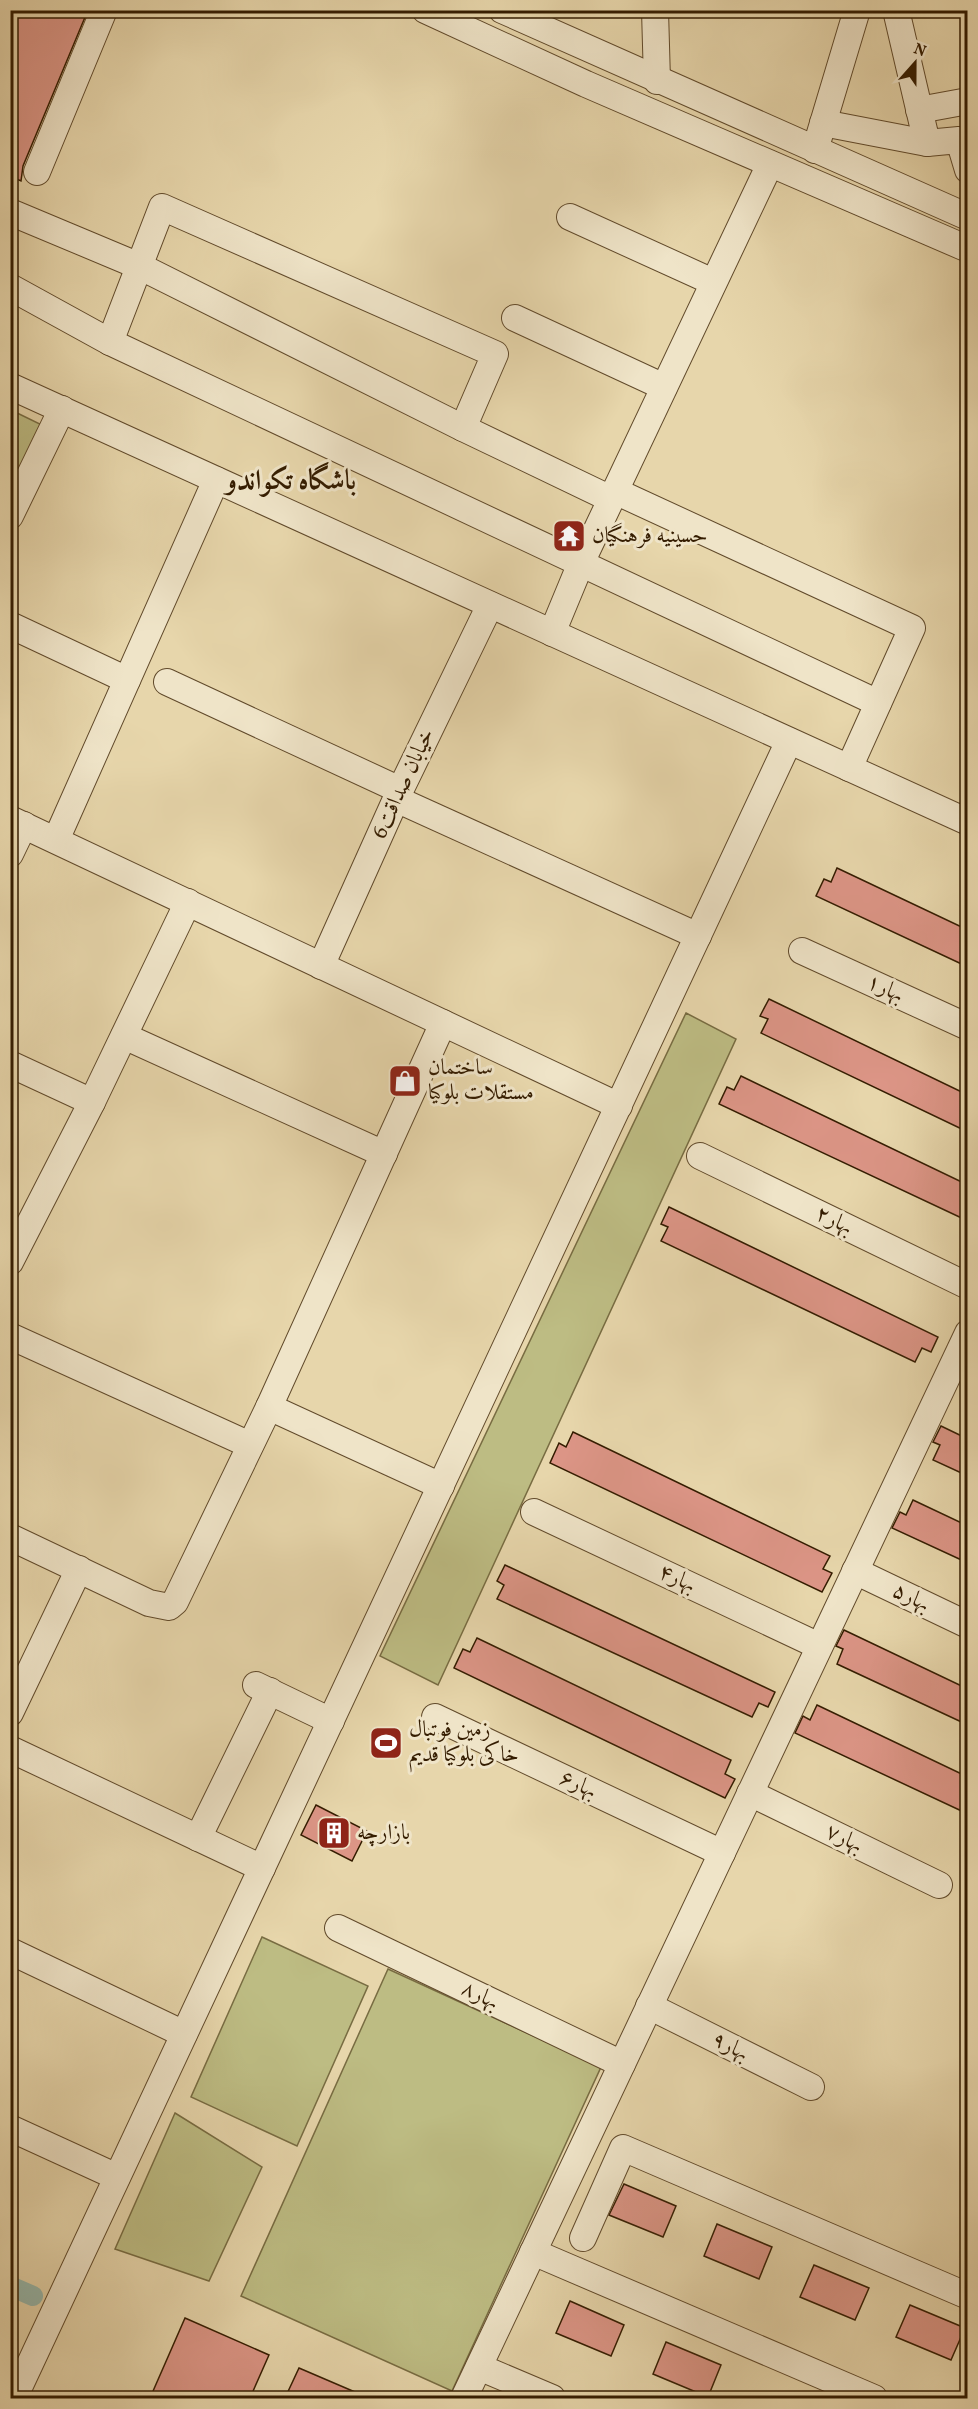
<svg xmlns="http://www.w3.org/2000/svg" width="978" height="2409" viewBox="0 0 978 2409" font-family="Vollkorn,Amiri,serif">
  <rect width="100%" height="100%" fill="#e7d6ab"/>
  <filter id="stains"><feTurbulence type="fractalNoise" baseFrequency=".00333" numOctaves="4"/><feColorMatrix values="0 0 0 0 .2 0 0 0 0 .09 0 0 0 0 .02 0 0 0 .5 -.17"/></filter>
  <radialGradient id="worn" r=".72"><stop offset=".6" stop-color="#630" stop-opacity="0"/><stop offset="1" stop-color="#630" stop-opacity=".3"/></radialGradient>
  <g fill="#bdbc83" stroke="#786c42" stroke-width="1.5">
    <polygon points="11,410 44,426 11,498"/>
    <polygon points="686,1013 736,1039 438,1685 380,1656"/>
    <polygon points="262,1937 368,1986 297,2146 191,2097"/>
    <polygon points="388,1969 601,2067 452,2391 241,2296"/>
    <polygon points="175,2113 262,2167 209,2281 115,2249"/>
  </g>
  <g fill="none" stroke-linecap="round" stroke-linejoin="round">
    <polyline stroke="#97b9ad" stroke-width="20" points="10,2286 33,2296"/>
  </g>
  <g fill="#dc9586" stroke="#341c00" stroke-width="1.5">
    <polygon points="10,10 88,10 23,166 21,181 10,176"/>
    <polygon points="837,868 968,930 968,967 816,896 824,879 831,882"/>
    <polygon points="769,999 968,1095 968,1132 761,1033 768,1019 760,1016"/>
    <polygon points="741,1076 968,1185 968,1221 719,1104 727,1087 734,1090"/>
    <polygon points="669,1207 938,1337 931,1352 922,1348 915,1362 661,1241 668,1227 661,1224"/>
    <polygon points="941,1426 968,1439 968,1476 933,1460 940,1445 933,1442"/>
    <polygon points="573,1432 830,1556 823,1569 832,1573 822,1592 550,1463 559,1443 566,1447"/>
    <polygon points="913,1500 968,1526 968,1563 892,1528 900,1512 906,1515"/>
    <polygon points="505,1565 775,1692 768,1707 759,1703 752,1717 497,1599 504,1585 497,1581"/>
    <polygon points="844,1630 968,1689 968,1725 837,1664 843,1649 836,1646"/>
    <polygon points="477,1638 731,1760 725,1774 735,1779 725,1798 454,1668 463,1649 470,1652"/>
    <polygon points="817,1705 968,1777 968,1814 795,1733 803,1716 810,1720"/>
    <polygon points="316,1805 367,1831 352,1861 301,1835"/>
    <polygon points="624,2184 676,2206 663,2237 609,2215"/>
    <polygon points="717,2224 772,2247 759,2279 704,2256"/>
    <polygon points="814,2265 869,2288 855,2320 800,2297"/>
    <polygon points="570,2301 624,2325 611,2356 556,2333"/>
    <polygon points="910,2305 965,2328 951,2360 896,2337"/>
    <polygon points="185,2318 269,2355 250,2398 150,2398"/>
    <polygon points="666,2342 721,2365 708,2397 653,2374"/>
    <polygon points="299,2368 369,2398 285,2398"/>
  </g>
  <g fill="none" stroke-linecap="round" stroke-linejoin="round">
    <g stroke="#614a2b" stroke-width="28">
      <g id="minor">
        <polyline points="425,10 586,84 968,249"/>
        <polyline points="502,10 968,217"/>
        <polyline points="655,10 657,81"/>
        <polyline points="896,10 927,143 959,140 968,170"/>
        <polyline points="919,110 968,101"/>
        <polyline points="823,123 927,143"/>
        <polyline points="815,150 857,10"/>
        <polyline points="37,172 104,10"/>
        <polyline points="10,212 139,266 463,428 611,499"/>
        <polyline points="570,217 713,282"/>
        <polyline points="10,287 110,342 878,703"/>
        <polyline points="515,318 664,387"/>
        <polyline points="110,342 162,207 495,354 463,428"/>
        <polyline points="10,386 968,822"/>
        <polyline points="615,491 912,628 849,768"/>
        <polyline points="10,516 62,409"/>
        <polyline points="10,625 127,680"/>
        <polyline points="552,633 581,563 770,164"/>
        <polyline points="167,682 400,790"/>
        <polyline points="396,799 698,936"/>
        <polyline points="10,819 619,1106"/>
        <polyline points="56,840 216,480"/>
        <polyline points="10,854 24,825"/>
        <polyline points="802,951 968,1027"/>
        <polyline points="321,966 396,799 490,605"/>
        <polyline points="124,1036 384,1154"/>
        <polyline points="10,1064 92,1102"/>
        <polyline points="700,1156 968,1286"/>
        <polyline points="10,1262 92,1102 188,902"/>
        <polyline points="10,1336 250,1445"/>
        <polyline points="269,1407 441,1486"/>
        <polyline points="534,1512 819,1646"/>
        <polyline points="10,1537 149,1603 169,1607 175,1602 269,1407 443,1023"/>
        <polyline points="855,1571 968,1625"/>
        <polyline points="256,1685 331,1721"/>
        <polyline points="10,1713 79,1569"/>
        <polyline points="435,1717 722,1853"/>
        <polyline points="10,1749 262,1868"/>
        <polyline points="750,1793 939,1885"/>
        <polyline points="198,1838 270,1691"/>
        <polyline points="338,1928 622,2064"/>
        <polyline points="10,1951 184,2034"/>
        <polyline points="649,2006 811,2087"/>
        <polyline points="10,2128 117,2177"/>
        <polyline points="583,2238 623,2148 968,2296"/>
        <polyline points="533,2252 874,2398"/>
        <polyline points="479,2367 552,2398"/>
        <polyline points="14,2398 789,741"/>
        <polyline points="464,2398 968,1333"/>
      </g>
    </g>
    <use href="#minor" stroke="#efe4c8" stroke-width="26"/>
  </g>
  <defs>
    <g id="temple-square" transform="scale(1.725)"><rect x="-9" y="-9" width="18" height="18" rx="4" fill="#8f2418" stroke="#efe4c8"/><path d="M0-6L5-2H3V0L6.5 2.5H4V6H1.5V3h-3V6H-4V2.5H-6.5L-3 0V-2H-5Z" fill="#fff"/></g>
    <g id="shop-square" transform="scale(1.725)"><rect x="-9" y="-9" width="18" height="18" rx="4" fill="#8f2418" stroke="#efe4c8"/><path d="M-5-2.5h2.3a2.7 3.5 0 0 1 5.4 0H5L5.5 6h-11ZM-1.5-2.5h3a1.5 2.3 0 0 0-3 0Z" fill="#fff"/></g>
    <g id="stadium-square" transform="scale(1.725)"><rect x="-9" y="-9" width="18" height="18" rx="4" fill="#8f2418" stroke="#efe4c8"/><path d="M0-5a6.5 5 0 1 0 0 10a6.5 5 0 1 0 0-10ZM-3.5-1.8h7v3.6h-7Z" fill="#fff"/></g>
    <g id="building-square" transform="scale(1.725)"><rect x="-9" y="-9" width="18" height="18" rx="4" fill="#8f2418" stroke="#efe4c8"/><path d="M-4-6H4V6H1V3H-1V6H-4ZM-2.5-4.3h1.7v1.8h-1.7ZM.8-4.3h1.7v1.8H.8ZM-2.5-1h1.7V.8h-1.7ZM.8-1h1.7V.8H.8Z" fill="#fff"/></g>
  </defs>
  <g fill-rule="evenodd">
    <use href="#temple-square" x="569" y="536"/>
    <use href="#shop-square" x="405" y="1081"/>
    <use href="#stadium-square" x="386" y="1743"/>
    <use href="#building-square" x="334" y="1833"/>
  </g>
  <g text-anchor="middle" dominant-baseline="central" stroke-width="6" stroke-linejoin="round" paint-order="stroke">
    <g font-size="22" fill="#341c00" stroke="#efe4c8" text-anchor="start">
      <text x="592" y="536">حسینیه فرهنگیان</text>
      <text x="428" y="1068">ساختمان<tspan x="428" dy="25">مستقلات بلوکیا</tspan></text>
      <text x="409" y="1730">زمین فوتبال<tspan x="409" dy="25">خاکی بلوکیا قدیم</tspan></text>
      <text x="357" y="1833">بازارچه</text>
    </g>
    <g font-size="22" fill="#341c00" stroke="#efe4c8">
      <text transform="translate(404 784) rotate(-65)">خیابان صداقت6</text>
      <text transform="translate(885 989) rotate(25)">بهار۱</text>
      <text transform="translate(834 1221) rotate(26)">بهار۲</text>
      <text transform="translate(677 1579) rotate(25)">بهار۴</text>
      <text transform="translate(911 1598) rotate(26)">بهار۵</text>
      <text transform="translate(578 1785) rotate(25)">بهار۶</text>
      <text transform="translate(844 1839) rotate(26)">بهار۷</text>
      <text transform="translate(480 1996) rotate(26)">بهار۸</text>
      <text transform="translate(730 2047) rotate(27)">بهار۹</text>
    </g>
    <g font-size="28" font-weight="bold" fill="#341c00" stroke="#efe4c8">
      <text x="291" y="481">باشگاه تکواندو</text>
    </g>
  </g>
  <rect width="978" height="2409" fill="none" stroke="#e7d6ab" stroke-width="36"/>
  <rect x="12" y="12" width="954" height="2385" fill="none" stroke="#341c00" stroke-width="3"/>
  <rect x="18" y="18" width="942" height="2373" fill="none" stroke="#341c00" stroke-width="1.5"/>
  <g transform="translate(915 63) rotate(21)" stroke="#efe4c8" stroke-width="4.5" paint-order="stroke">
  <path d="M0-4.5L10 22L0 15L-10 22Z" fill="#341c00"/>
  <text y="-9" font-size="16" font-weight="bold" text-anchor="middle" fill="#341c00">N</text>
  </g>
  <rect width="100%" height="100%" filter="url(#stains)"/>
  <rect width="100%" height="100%" fill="url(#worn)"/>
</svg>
